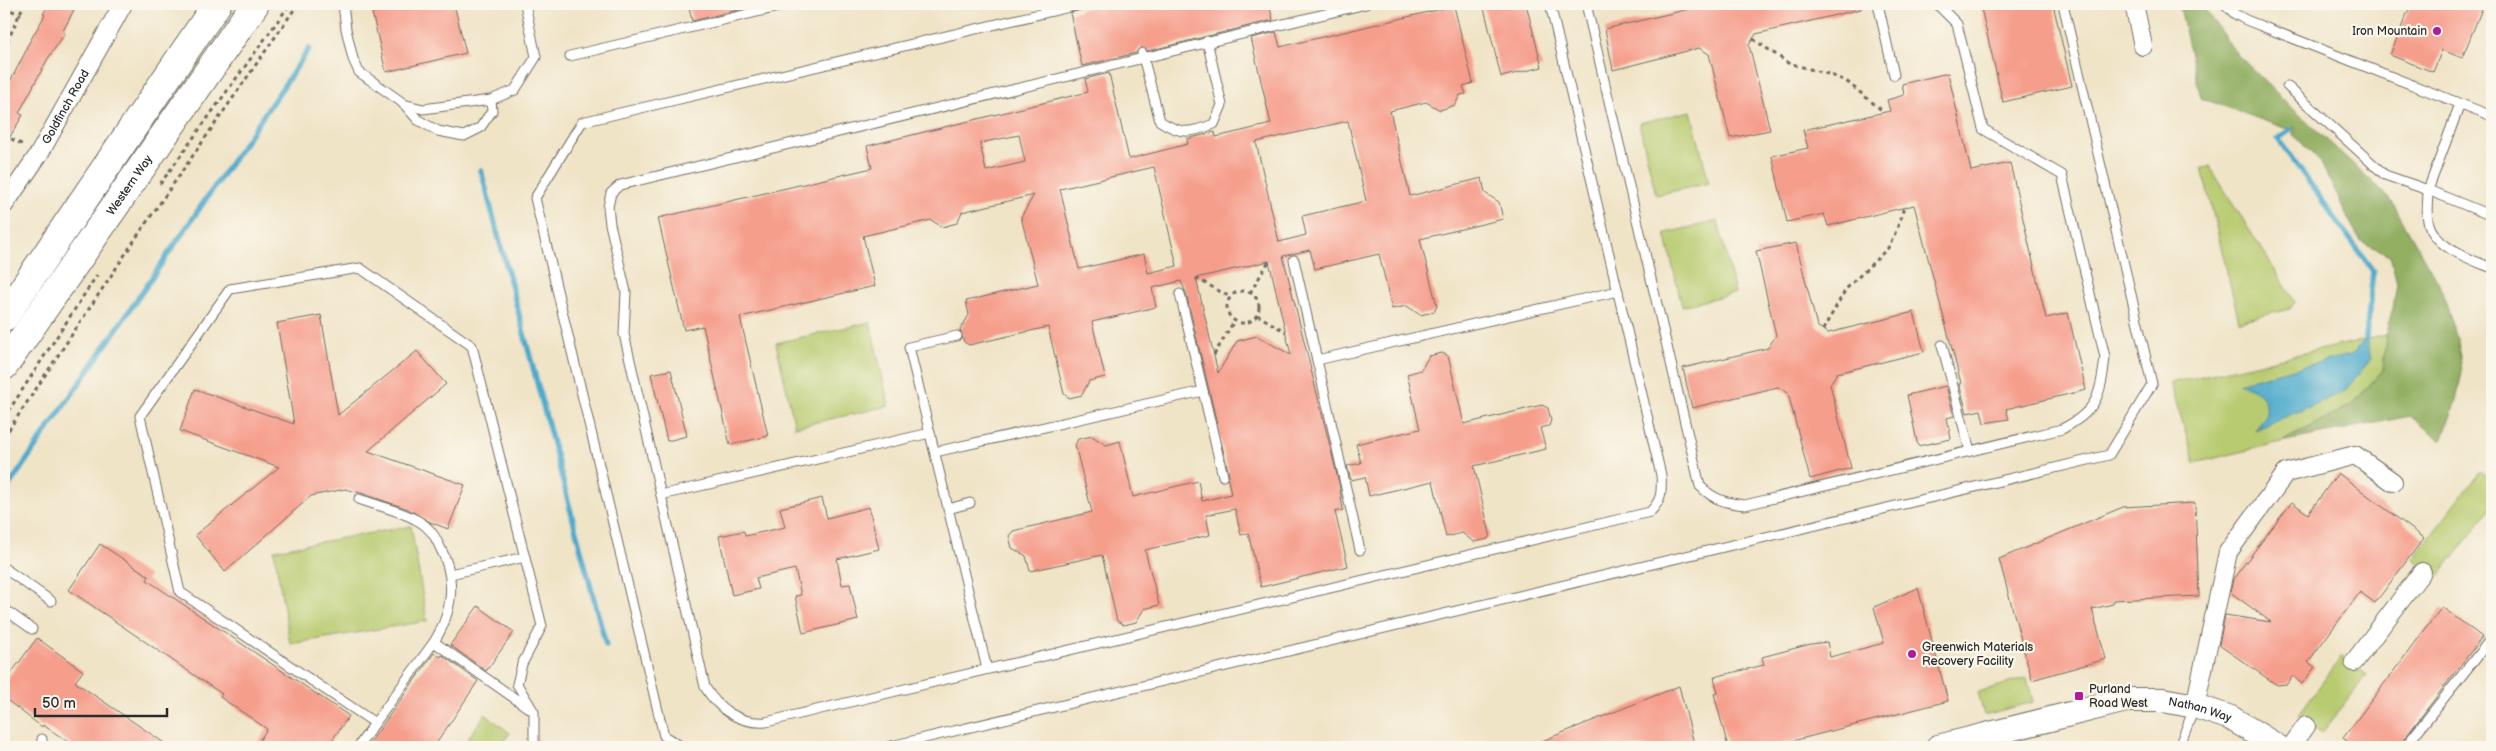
<svg xmlns="http://www.w3.org/2000/svg" width="2496" height="751" viewBox="0 0 2496 751" font-family="'Balsamiq Sans',sans-serif">
  <rect width="100%" height="100%" fill="#fbf7ec"/>
  <filter id="ink" filterUnits="userSpaceOnUse"><feTurbulence type="fractalNoise" baseFrequency=".02" numOctaves="2"/><feDisplacementMap in="SourceGraphic" scale="10" xChannelSelector="R" yChannelSelector="G"/><feConvolveMatrix kernelMatrix="1 2 1 2 8 2 1 2 1" color-interpolation-filters="sRGB"/></filter>
  <filter id="wash" filterUnits="userSpaceOnUse"><feTurbulence type="fractalNoise" baseFrequency=".0096" numOctaves="4" result="noise"/><feDisplacementMap in="SourceGraphic" scale="20" xChannelSelector="R" yChannelSelector="G"/><feGaussianBlur stdDeviation="1.12" result="paint"/><feColorMatrix in="noise" values="0 0 0 0 0 0 0 0 0 0 0 0 0 0 0 0 0 1.4 0 .05"/><feComposite in="paint" operator="in"/></filter>
  <g filter="url(#wash)">
    <rect width="100%" height="100%" fill="#f0e4c7"/>
    <g fill="#b8cb6f" stroke="#727b4d">
      <polygon points="1691,111 1709,183 1656,195 1639,123"/>
      <polygon points="2210,167 2295,302 2290,309 2239,321 2202,168"/>
      <polygon points="1718,221 1735,293 1682,306 1665,233"/>
      <polygon points="870,322 889,406 795,427 776,343"/>
      <polygon points="2386,335 2383,370 2352,405 2281,442 2195,463 2170,383"/>
      <polygon points="2480,471 2492,481 2492,507 2437,578 2413,559"/>
      <polygon points="411,526 427,621 290,644 274,550"/>
      <polygon points="2342,656 2367,675 2322,733 2298,715"/>
      <polygon points="2027,678 2033,702 1984,715 1978,692"/>
      <polygon points="485,714 510,733 500,747 462,747"/>
    </g>
    <polygon fill="#92af62" stroke="#5e6d46" points="2179,4 2201,4 2236,53 2288,104 2389,197 2440,286 2458,341 2462,372 2456,400 2442,441 2410,416 2281,442 2352,405 2383,370 2386,335 2392,315 2397,283 2390,255 2359,240 2321,163 2294,135 2294,127 2290,130 2201,98"/>
    <path fill="#4eaacc" stroke="#3c6a7c" d="M2366,338l5,21 -27,33 -89,38 12,-15c-1,-23 -11,-24 -29,-32l115,-29z"/>
    <g fill="none" stroke-linecap="round" stroke-linejoin="round">
      <g stroke="#4eaacc" stroke-width="5.5">
        <polyline points="2290,130 2278,139 2373,271 2366,338"/>
        <polyline points="481,170 606,645"/>
        <polyline points="4,493 309,49"/>
      </g>
    </g>
    <g id="blocks">
      <g fill="#f69e8c" fill-rule="evenodd">
        <polygon points="49,4 77,4 63,31 65,33 47,60 19,113 23,115 4,147 4,93 27,49 26,48 45,15 43,14"/>
        <polygon points="370,4 454,4 466,53 386,72"/>
        <polygon points="704,4 746,4 747,8 692,21 689,7"/>
        <polygon points="1101,4 1269,4 1273,20 1148,51 1141,47 1136,53 1082,66 1070,13"/>
        <polygon points="1483,4 1526,4 1542,67 1501,77"/>
        <polygon points="1692,4 1861,4 1861,9 1756,34 1749,45 1770,130 1730,138 1709,54 1699,48 1613,70 1605,29 1689,9"/>
        <polygon points="1980,4 2053,4 2072,86 2003,102"/>
        <polygon points="2411,4 2484,4 2462,58 2442,50 2433,72 2390,55"/>
        <path d="M1454,6l19,77 -10,3 3,8 -6,1 -5,10 -15,5 -14,-8 -36,9 20,85 72,-18 3,15 14,9 4,17 -83,20 17,67 -3,6 -14,3 -13,-9 -15,3 -13,-55 -64,15 -5,-19 -27,6 56,227 4,27 -8,2 13,54 -87,21 -13,-54 -7,2 -6,-26 -29,6 4,20 -65,15 14,55 -15,4 -8,13 -12,3 -7,-4 -15,-66 -72,16 -4,-15 -14,-8 -3,-12 4,-5 79,-19 -17,-67 3,-6 14,-3 14,9 14,-4 13,56 65,-16 4,20 29,-7 -3,-14 1,-5 -20,-85 -23,-97 -5,-12 -29,7 4,19 -64,15 13,55 -16,4 -7,14 -13,3 -5,-4 -16,-67 -79,18 -5,-3 -4,-12 9,-15 -3,-14 72,-17 -17,-67 13,-22 -72,17 -5,11 -15,4 -11,-7 -68,16 12,50 -135,31 28,119 -38,9 -27,-119 -19,4 -26,-112 214,-50 -5,-22 221,-54 -3,-13 24,-6 20,86 59,-15 -1,-5 28,-7 1,5 55,-13 -20,-86 25,-6 4,15zM1348,121l18,80 -64,15 4,19 -27,7 -23,-100zM1019,135l6,27 -39,9 -6,-28zM1154,167l23,99 -29,7 -4,-19 -65,15 -19,-80zM1269,261l22,94 -34,-19 -20,5 -19,32 -22,-95z"/>
        <polygon points="1948,73 1971,171 2010,163 2046,318 2068,313 2086,390 2006,409 2009,419 1984,423 1981,410 1967,413 1959,384 1961,383 1914,205 1828,226 1824,214 1787,222 1772,156 1808,148 1803,130 1890,111 1887,100 1904,95 1902,84"/>
        <polygon points="1796,243 1817,326 1828,333 1914,312 1924,352 1837,373 1830,384 1851,468 1810,479 1788,393 1778,387 1692,408 1683,368 1768,348 1776,335 1756,251"/>
        <polygon points="321,315 338,415 417,351 446,384 368,451 465,485 448,529 430,522 408,509 361,493 345,489 311,496 225,572 195,535 279,467 180,431 195,389 294,424 277,323"/>
        <polygon points="1442,353 1448,356 1464,424 1542,405 1548,408 1551,420 1549,426 1540,428 1546,449 1474,466 1490,534 1488,539 1474,542 1462,533 1446,537 1433,481 1369,496 1365,477 1351,480 1347,466 1361,463 1356,444 1420,429 1407,374 1421,370 1429,356"/>
        <polygon points="671,370 687,436 667,441 651,374"/>
        <polygon points="1946,386 1954,416 1947,418 1951,439 1918,446 1907,395"/>
        <polygon points="2338,473 2424,538 2375,603 2360,592 2308,662 2315,667 2302,684 2293,676 2287,684 2277,685 2219,645 2225,615 2271,622 2230,592 2233,579 2292,502 2308,514"/>
        <polygon points="822,498 827,518 869,507 879,549 837,559 842,585 850,584 858,620 803,633 795,596 801,595 795,569 756,578 759,589 732,595 719,536 744,531 745,536 785,527 780,508"/>
        <polygon points="2195,503 2199,596 2113,600 2113,604 2092,609 2106,659 2032,680 1999,559 2123,507"/>
        <polygon points="100,544 149,576 147,580 349,716 327,747 255,747 267,729 220,697 222,694 69,590"/>
        <polygon points="1918,588 1948,701 1777,745 1777,747 1728,747 1714,694 1718,693 1714,677 1764,665 1762,657 1811,644 1827,642 1830,657 1884,643 1874,607"/>
        <polygon points="478,606 514,632 486,671 450,645"/>
        <polygon points="2442,607 2482,637 2398,747 2355,747 2343,738"/>
        <polygon points="37,638 83,671 75,682 170,747 76,747 43,725 42,727 4,698 4,683"/>
        <polygon points="434,653 441,657 442,655 478,681 434,747 367,747"/>
        <polygon points="1679,686 1695,747 1532,747 1532,745"/>
      </g>
    </g>
  </g>
  <g filter="url(#ink)">
    <use href="#blocks" fill-opacity="0" stroke="#706c62" stroke-width="1"/>
    <g fill="none" stroke-linecap="round" stroke-linejoin="round">
      <g stroke="#706c62" stroke-width="11">
        <g id="lane">
          <polyline points="343,4 346,29 353,59 359,72 403,103 418,120 438,131 464,136 480,128 492,111 491,100"/>
          <path d="M1366,4l-746,181 -9,8 -3,14 2,17 16,68 -2,42 81,353c13,22 34,37 61,35l884,-210c12,-12 12,-21 11,-37l-111,-471"/>
          <path d="M1586,4l114,482c14,14 26,17 45,19l317,-76c35,-18 39,-34 43,-72l-43,-182 -79,-46 -26,-105 -20,-20"/>
          <polyline points="1878,4 1894,75"/>
          <polyline points="2225,4 2235,14 2246,20 2492,116"/>
          <path d="M1142,53l18,68c21,14 31,12 54,3l8,-19 -15,-64"/>
          <polyline points="570,56 791,4"/>
          <polyline points="2287,86 2385,175 2428,190 2460,104"/>
          <polyline points="403,104 423,109 491,100 515,90 536,57 525,4"/>
          <path d="M2492,216l-64,-26c0,10 -2,22 0,31 6,27 42,38 64,47"/>
          <polyline points="1294,260 1317,360 1618,291"/>
          <polyline points="957,336 909,347 987,669"/>
          <polyline points="1942,345 1970,451"/>
          <polyline points="1317,360 1360,550"/>
          <polyline points="1203,391 1223,476"/>
          <polyline points="935,452 1203,391 1180,294"/>
          <polyline points="661,495 930,433"/>
          <path d="M359,499c19,7 44,12 61,23 9,5 15,14 19,23 18,33 14,66 -5,97l96,67"/>
          <polyline points="948,509 970,503"/>
          <polyline points="4,568 51,601"/>
          <polyline points="450,574 525,557"/>
          <polyline points="4,609 32,629"/>
          <polyline points="375,723 434,642"/>
          <polyline points="42,747 42,739"/>
          <polyline points="358,747 375,723 180,592 140,416 230,289 360,268 472,346 542,626 522,664 517,684 534,712 534,743 540,747"/>
          <polyline points="682,747 664,736 535,198 582,122 1082,4"/>
          <polyline points="887,747 2109,455 2152,384 2063,4"/>
          <polyline points="2179,747 2195,706"/>
          <polyline points="2405,747 2489,641"/>
        </g>
      </g>
      <g stroke="#706c62" stroke-width="20">
        <g id="street">
          <polyline points="2134,4 2143,46"/>
          <path id="s1" d="M4,205l35,-51 84,-150"/>
          <polyline points="2354,662 2422,572"/>
          <polyline points="2195,706 2228,552 2286,473 2355,455 2393,482"/>
          <polyline points="2291,747 2306,726"/>
        </g>
      </g>
      <g stroke="#706c62" stroke-width="26">
        <g id="secondary">
          <path id="s2" d="M1938,747l188,-47h37l32,6 36,12 47,29"/>
        </g>
      </g>
      <g stroke="#706c62" stroke-width="30">
        <g id="primary">
          <polyline points="4,317 217,4"/>
          <path id="s3" d="M4,366l251,-362"/>
        </g>
      </g>
      <g stroke="#706c62" stroke-width="3" stroke-dasharray="4 4" stroke-linecap="butt">
        <polyline points="4,7 21,15"/>
        <polyline points="1753,39 1788,63 1828,74 1846,81 1884,112"/>
        <polyline points="4,49 24,4"/>
        <polyline points="4,135 25,146"/>
        <polyline points="160,184 290,4"/>
        <polyline points="1196,278 1230,297"/>
        <circle cx="1243" cy="307" r="16"/>
        <polyline points="1250,293 1269,261"/>
        <polyline points="1257,315 1286,332"/>
        <polyline points="1823,330 1846,289 1888,248 1897,229 1904,207"/>
        <polyline points="1214,355 1234,321"/>
        <polyline points="4,418 97,275"/>
        <polyline points="4,437 142,229 298,4"/>
      </g>
      <use href="#lane" stroke="#fff" stroke-width="9"/>
      <use href="#street" stroke="#fff" stroke-width="18"/>
      <use href="#secondary" stroke="#fff" stroke-width="24"/>
      <use href="#primary" stroke="#fff" stroke-width="28"/>
    </g>
  </g>
  <g fill="#b5179e" stroke="#fbf7ec" stroke-width="2">
    <circle cx="2437" cy="31" r="5"/>
    <circle cx="1912" cy="654" r="5"/>
    <rect x="2074" y="691" width="10" height="10" rx="2.5"/>
  </g>
  <g text-anchor="middle" dominant-baseline="central" stroke-width="4.5" stroke-linejoin="round" paint-order="stroke">
    <g font-size="12" fill="#2b2b2b" stroke="#fbf7ec" text-anchor="start">
      <text x="2427" y="31" text-anchor="end">Iron Mountain</text>
      <text x="1922" y="647">Greenwich Materials<tspan x="1922" dy="14">Recovery Facility</tspan></text>
      <text x="2089" y="689">Purland<tspan x="2089" dy="14">Road West</tspan></text>
    </g>
    <g font-size="12" fill="#2b2b2b" stroke="#fbf7ec">
      <text stroke="none"><textPath href="#s1" startOffset="116">Goldfinch Road</textPath></text>
      <text stroke="none"><textPath href="#s3" startOffset="220">Western Way</textPath></text>
      <text stroke="none"><textPath href="#s2" startOffset="269">Nathan Way</textPath></text>
    </g>
  </g>
  <rect width="2496" height="751" fill="none" stroke="#fbf7ec" stroke-width="20"/>
  <path d="M35 708v8h132v-8" fill="none" stroke="#2b2b2b" stroke-width="2.5"/>
  <text x="42" y="708" font-size="15" fill="#2b2b2b" stroke="#fbf7ec" stroke-width="4" paint-order="stroke">50 m</text>
</svg>
